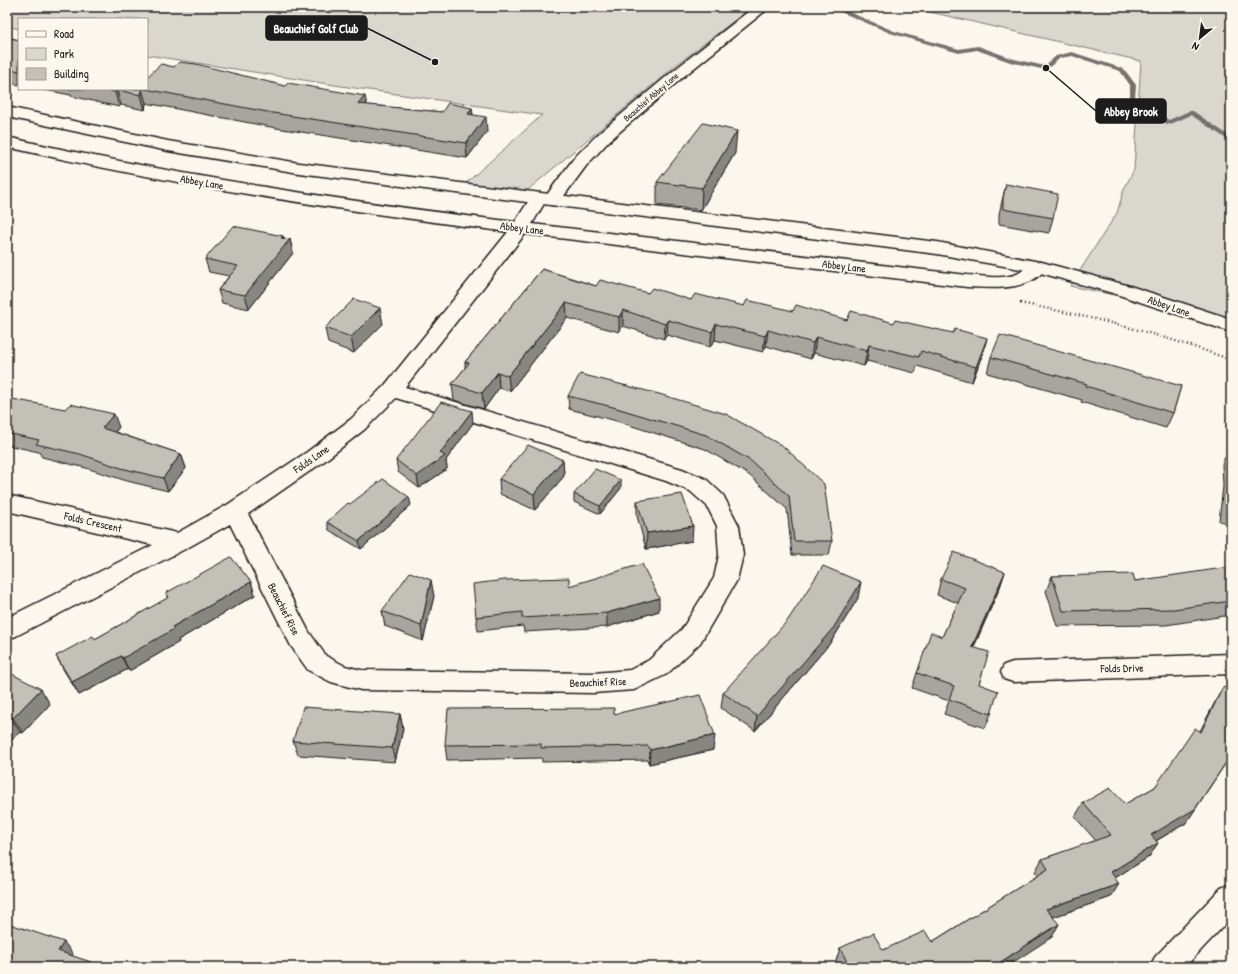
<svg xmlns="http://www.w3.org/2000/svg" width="1238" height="974" viewBox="0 0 1238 974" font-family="'Patrick Hand',sans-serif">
  <rect width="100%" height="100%" fill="#fbf7ec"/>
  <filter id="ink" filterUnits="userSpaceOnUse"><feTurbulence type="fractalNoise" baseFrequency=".025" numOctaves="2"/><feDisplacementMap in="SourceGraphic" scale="8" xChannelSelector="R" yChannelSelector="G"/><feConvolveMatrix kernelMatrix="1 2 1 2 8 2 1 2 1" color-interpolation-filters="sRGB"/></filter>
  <g filter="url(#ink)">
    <g fill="#dad7ce" stroke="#7b7a75">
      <polygon points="7,7 752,7 675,66 517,199 456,192 542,115 341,86 147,55 147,19 19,19 19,29 7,26"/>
      <polygon points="909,7 1231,7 1231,319 1070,286 1117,213 1124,189 1134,170 1141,61"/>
    </g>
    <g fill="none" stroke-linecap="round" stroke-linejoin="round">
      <polygon fill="#74726e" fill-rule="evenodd" points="829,7 837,7 894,31 959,49 978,46 1014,59 1045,66 1056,56 1072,52 1124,69 1136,85 1135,98 1169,120 1189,111 1193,111 1231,137 1231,142 1191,115 1171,124 1167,124 1130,100 1130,85 1120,71 1072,56 1060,58 1046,70 1010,62 977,50 959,53 890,33"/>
      <g stroke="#1c1c1c" stroke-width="3">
        <g id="minor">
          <path d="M754,7h16l-87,70 -74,64 -23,25 -28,38 -6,1 -7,-3 -13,22 435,51c16,1 35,5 50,-1 12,-6 12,-15 28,-11l2,4c-17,25 -54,21 -80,20l-442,-53 -120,153 277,82 24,10 17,16 16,31 4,29 -6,25 -37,63 -33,31 -33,16 -41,3 -232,-3 -30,-8 -23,-12 -17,-24 -61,-122 -43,24 -171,88 -9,3v-21l146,-73 -146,-34v-16l170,38 50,-28 80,-53 44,-33 34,-34 123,-153c-168,-22 -336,-47 -501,-85v-10c168,39 338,64 508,85l18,-28 6,-1 7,3 28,-38 23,-23 76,-64zM396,398l270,83 24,10 17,15 10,20 2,29 -5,23 -32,51 -33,31 -19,10 -37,3 -232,-3 -16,-4 -19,-10 -17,-24 -61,-118 75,-52 42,-33z"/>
          <polygon points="1231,654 1231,674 1013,682 1004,679 1001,672 1004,665 1013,662"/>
          <polygon points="1231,884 1231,918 1185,967 1150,967 1155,957 1221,888"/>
        </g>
      </g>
      <g stroke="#1c1c1c" stroke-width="3">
        <polygon id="secondary" points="7,107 168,141 299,163 937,242 1045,263 1130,286 1231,319 1231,332 1116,294 1037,272 937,254 299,173 168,151 7,117"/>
      </g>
      <path stroke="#1c1c1c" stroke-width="2.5" stroke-dasharray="1 3" stroke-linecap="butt" d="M1020,303c72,14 142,31 211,57"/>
      <use href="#minor" fill="#fbf7ec" fill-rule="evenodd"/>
      <use href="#secondary" fill="#fbf7ec" fill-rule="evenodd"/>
    </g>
    <g fill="#a8a59e" stroke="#1c1c1c">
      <polygon points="7,37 19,40 19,85 7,82"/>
      <polygon points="39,89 147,89 367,105 442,112 472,108 473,115 487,132 467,158 276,128 146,103 145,110 121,105 119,107 71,96 71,95"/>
      <polygon points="735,153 701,210 657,205 657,182"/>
      <polygon points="1006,184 1053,218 1049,233 999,224 999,214"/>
      <polygon points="283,236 284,238 290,239 293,253 249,309 222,303 218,290 229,276 209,272 205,259"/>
      <polygon points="542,269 596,286 648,293 691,300 744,306 793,311 847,320 983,354 972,382 917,366 915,373 867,361 864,366 814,353 811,359 766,346 763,352 715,340 710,347 667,335 664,339 623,326 619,332 567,318 510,391 499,388 484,409 454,400 452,384 465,368 465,362"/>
      <polygon points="383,324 354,353 328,343 325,328"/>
      <polygon points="991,357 1181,386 1173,413 1166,428 1081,402 1082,400 987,373"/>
      <polygon points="7,394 12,399 119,427 115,432 181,454 186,468 168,491 127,481 86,468 42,457 39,452 7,445"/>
      <polygon points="568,396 726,414 832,541 829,555 792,555 787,509 749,475 705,449 613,420 569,409"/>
      <polygon points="473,423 446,460 447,469 419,488 398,472 396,460"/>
      <polygon points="1229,449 1231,449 1231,524 1219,521 1223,486 1222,464"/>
      <polygon points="563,460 564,476 535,510 500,494 499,479"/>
      <polygon points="621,488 600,514 574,502 574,494"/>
      <polygon points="637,501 692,541 646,549 637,516"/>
      <polygon points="411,505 361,549 329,530 327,522"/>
      <polygon points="1231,570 1231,615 1166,625 1057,626 1046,591 1052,576 1135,581"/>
      <polygon points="1005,572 1000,587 974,647 979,684 991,714 985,728 944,714 949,701 912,688 917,673 942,637 958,603 937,595 941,579"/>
      <polygon points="251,582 255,595 178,640 179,642 129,671 128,669 79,695 63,669 56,656 95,639 168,598 166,593"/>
      <polygon points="569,586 659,611 607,627 524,632 523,626 478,631 476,617"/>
      <polygon points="434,596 423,641 385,626 382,611"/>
      <polygon points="858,598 831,642 755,731 721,708 723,693"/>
      <polygon points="7,673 50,704 23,733 20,732 7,745"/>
      <polygon points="1223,687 1231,755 1186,823 1156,841 1149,857 1115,878 1111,897 1053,917 1052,937 838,965 836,961 840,948 883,950 932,942 1037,876 1035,872 1042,859 1096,841 1075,817 1083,803 1125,804 1155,787 1200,731 1215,702"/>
      <polygon points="400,714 403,729 395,762 298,755 293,741"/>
      <polygon points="614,714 713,750 649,764 648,760 542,762 542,758 447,760 445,745"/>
    </g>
    <g fill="#888681" stroke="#1c1c1c">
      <polygon points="142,89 146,103 145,110 141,95"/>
      <polygon points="117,90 121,105 119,107 115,92"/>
      <polygon points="365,96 368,111 358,104"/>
      <polygon points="472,108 473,123 468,114"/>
      <polygon points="486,117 487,132 467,158 466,143"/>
      <polygon points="737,131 735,153 701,210 702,188"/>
      <polygon points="283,236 285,246 290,239 293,253 249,309 245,295"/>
      <polygon points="566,303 567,318 510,391 508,376"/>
      <polygon points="380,308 383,324 354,353 351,337"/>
      <polygon points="623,310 623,326 619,332 619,317"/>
      <polygon points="668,320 667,335 664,339 665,324"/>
      <polygon points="716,324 715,340 710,347 712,332"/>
      <polygon points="768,330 766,346 763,352 765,336"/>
      <polygon points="816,337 814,353 811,359 813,343"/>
      <polygon points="987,338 983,354 972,382 976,367"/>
      <polygon points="869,345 867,361 864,366 867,351"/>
      <polygon points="498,372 499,388 484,409 482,393"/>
      <polygon points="10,395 16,408 7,398"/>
      <polygon points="472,411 473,423 446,460 447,469 419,488 417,476 440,453"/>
      <polygon points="114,414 119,427 108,441 102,428"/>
      <polygon points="181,454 186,468 168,491 163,478"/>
      <polygon points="563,460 564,476 535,510 534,494"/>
      <polygon points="621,480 621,488 600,514 600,506"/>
      <polygon points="409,497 411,505 361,549 359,541"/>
      <polygon points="693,526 692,541 646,549 647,533"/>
      <polygon points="1005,572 1000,587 967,662 972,647"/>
      <polygon points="431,580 434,596 423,641 421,626"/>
      <polygon points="251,582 255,595 178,640 179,642 129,671 123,658 172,627"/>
      <polygon points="861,582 858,598 831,642 755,731 757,716"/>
      <polygon points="659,598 659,611 607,627 607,613"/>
      <polygon points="121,656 128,669 79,695 72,682"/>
      <polygon points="41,689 50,704 23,733 13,718"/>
      <polygon points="400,714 403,729 395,762 392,748"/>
      <polygon points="11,717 20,732 7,745 7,721"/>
      <polygon points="715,735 713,750 649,764 650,750"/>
      <polygon points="1231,755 1186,823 1142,849 1151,835"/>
      <polygon points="1158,843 1149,857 1103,885 1111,872"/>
      <polygon points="1119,884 1111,897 1039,922 1046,909"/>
      <polygon points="1059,924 1052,937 1006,967 993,967"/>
      <polygon points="64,942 73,954 68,964 58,951"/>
    </g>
    <g fill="#c3c0b8" stroke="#1c1c1c">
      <polygon points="7,37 19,40 19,71 7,69"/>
      <polygon points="179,62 196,64 285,86 288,83 365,96 358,104 442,112 448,103 472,108 468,114 486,117 466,143 273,113 145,89 147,89 147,77 161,64 174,67"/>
      <polygon points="101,89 142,89 141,95 117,90 115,92"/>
      <polygon points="703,123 737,131 702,188 657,182"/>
      <polygon points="1006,184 1058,194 1053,218 1003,209 1003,198"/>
      <polygon points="233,226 283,236 281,238 290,239 245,295 218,290 238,266 205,259"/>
      <polygon points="542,269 596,286 600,280 648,293 652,288 691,300 695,294 744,306 747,300 793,311 796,305 847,320 851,311 894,323 895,320 953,333 955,329 987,338 976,367 921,351 919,357 869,345 867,351 816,337 813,343 768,330 765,336 716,324 712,332 668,320 665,324 623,310 619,317 566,303 508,376 498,372 482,393 452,384 469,363 465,362"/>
      <polygon points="354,299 380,308 351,337 325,328"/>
      <polygon points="1000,335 1181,386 1173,413 1086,386 1087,384 991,357"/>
      <polygon points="580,374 659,394 726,414 784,447 824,484 832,541 794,541 789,496 751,461 706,435 613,407 568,396"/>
      <polygon points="7,394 10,395 7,398 65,409 70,404 114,414 102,428 181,454 163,478 121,468 80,454 36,444 39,440 7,433"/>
      <polygon points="441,402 472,411 440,453 445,456 417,476 396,460"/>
      <polygon points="528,445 563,460 534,494 499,479"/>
      <polygon points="1229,449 1231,449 1231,507 1227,506 1230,471"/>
      <polygon points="595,469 621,480 600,506 574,494"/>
      <polygon points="383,479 409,497 359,541 327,522 348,503 350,504"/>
      <polygon points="682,494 693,526 647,533 637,501"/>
      <polygon points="954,552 1005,572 972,647 989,652 979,684 998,691 991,714 949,699 954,686 917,673 931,632 942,637 965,588 941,579"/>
      <polygon points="231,557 251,582 172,627 174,629 123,658 121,656 72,682 56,656 93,636 95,639 169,597 166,593"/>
      <polygon points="642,564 659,598 607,613 522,618 522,612 476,617 473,584 505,580 569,578 569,586"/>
      <polygon points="823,566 861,582 834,627 757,716 723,693 788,620"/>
      <polygon points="1230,567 1231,570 1231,601 1174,609 1063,611 1052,576 1133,574 1135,581"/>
      <polygon points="410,572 431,580 421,626 382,611"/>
      <polygon points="8,672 41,689 13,718 11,717 7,721 7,673"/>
      <polygon points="1223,687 1231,691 1231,755 1195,809 1151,835 1158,843 1111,872 1119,884 1046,909 1059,924 993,967 832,967 847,962 840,948 873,933 883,950 925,931 932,942 1048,869 1042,859 1111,835 1083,803 1110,788 1125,804 1155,787 1195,728 1201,732"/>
      <polygon points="700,695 715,735 650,750 648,746 541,748 541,744 445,745 448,709 614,708 614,714"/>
      <polygon points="303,707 400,714 392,748 293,741"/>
      <polygon points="7,923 64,942 58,951 106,967 7,967"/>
    </g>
  </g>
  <g text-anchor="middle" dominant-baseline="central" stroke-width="4" stroke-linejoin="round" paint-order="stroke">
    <g font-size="9" fill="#1c1c1c" stroke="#fbf7ec">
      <text transform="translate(651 97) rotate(-41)">Beauchief Abbey Lane</text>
    </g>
    <g font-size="11" fill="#1c1c1c" stroke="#fbf7ec">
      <text transform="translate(202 182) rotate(10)">Abbey Lane</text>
      <text transform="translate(522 228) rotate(7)">Abbey Lane</text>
      <text transform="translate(844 266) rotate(7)">Abbey Lane</text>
      <text transform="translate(1169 306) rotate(19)">Abbey Lane</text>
      <text transform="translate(311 459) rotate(-35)">Folds Lane</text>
      <text transform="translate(93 522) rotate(13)">Folds Crescent</text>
      <text transform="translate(284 609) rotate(63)">Beauchief Rise</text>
      <text transform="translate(1122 668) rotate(-1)">Folds Drive</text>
      <text transform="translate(598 682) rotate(-2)">Beauchief Rise</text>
    </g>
  </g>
  <path fill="none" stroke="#1c1c1c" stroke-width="1.5" d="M435 62L367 28M1046 68L1096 111"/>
  <g fill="#1c1c1c" stroke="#fbf7ec" stroke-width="1.5">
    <circle cx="435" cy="62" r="4"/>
    <circle cx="1046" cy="68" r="4"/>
  </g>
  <g fill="#1c1c1c" stroke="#1c1c1c" stroke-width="1.5">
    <rect x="266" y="16" width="101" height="24" rx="4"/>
    <rect x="1096" y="99" width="70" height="24" rx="4"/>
  </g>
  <g font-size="12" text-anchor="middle" font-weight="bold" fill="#fff">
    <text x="316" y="33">Beauchief Golf Club</text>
    <text x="1131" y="116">Abbey Brook</text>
  </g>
  <rect width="1238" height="974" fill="none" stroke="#fbf7ec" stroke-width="24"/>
  <rect x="12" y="12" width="1214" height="950" fill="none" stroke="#1c1c1c" stroke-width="1.5" filter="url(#ink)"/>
  <rect x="18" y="18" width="130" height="72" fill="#fbf7ec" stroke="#a29f99"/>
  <rect x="26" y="31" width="20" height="6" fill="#fbf7ec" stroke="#a29f99"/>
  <text x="54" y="38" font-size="12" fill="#1c1c1c">Road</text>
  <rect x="26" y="48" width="20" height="12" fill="#dad7ce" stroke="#a29f99"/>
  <text x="54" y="58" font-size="12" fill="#1c1c1c">Park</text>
  <rect x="26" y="68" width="20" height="12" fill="#c3c0b8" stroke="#a29f99"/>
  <text x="54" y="78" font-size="12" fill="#1c1c1c">Building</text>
  <g transform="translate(1200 38) rotate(209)" stroke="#fbf7ec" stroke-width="3" paint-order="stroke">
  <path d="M0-3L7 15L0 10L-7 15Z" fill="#1c1c1c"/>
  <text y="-6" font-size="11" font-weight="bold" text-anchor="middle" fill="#1c1c1c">N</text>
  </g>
</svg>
